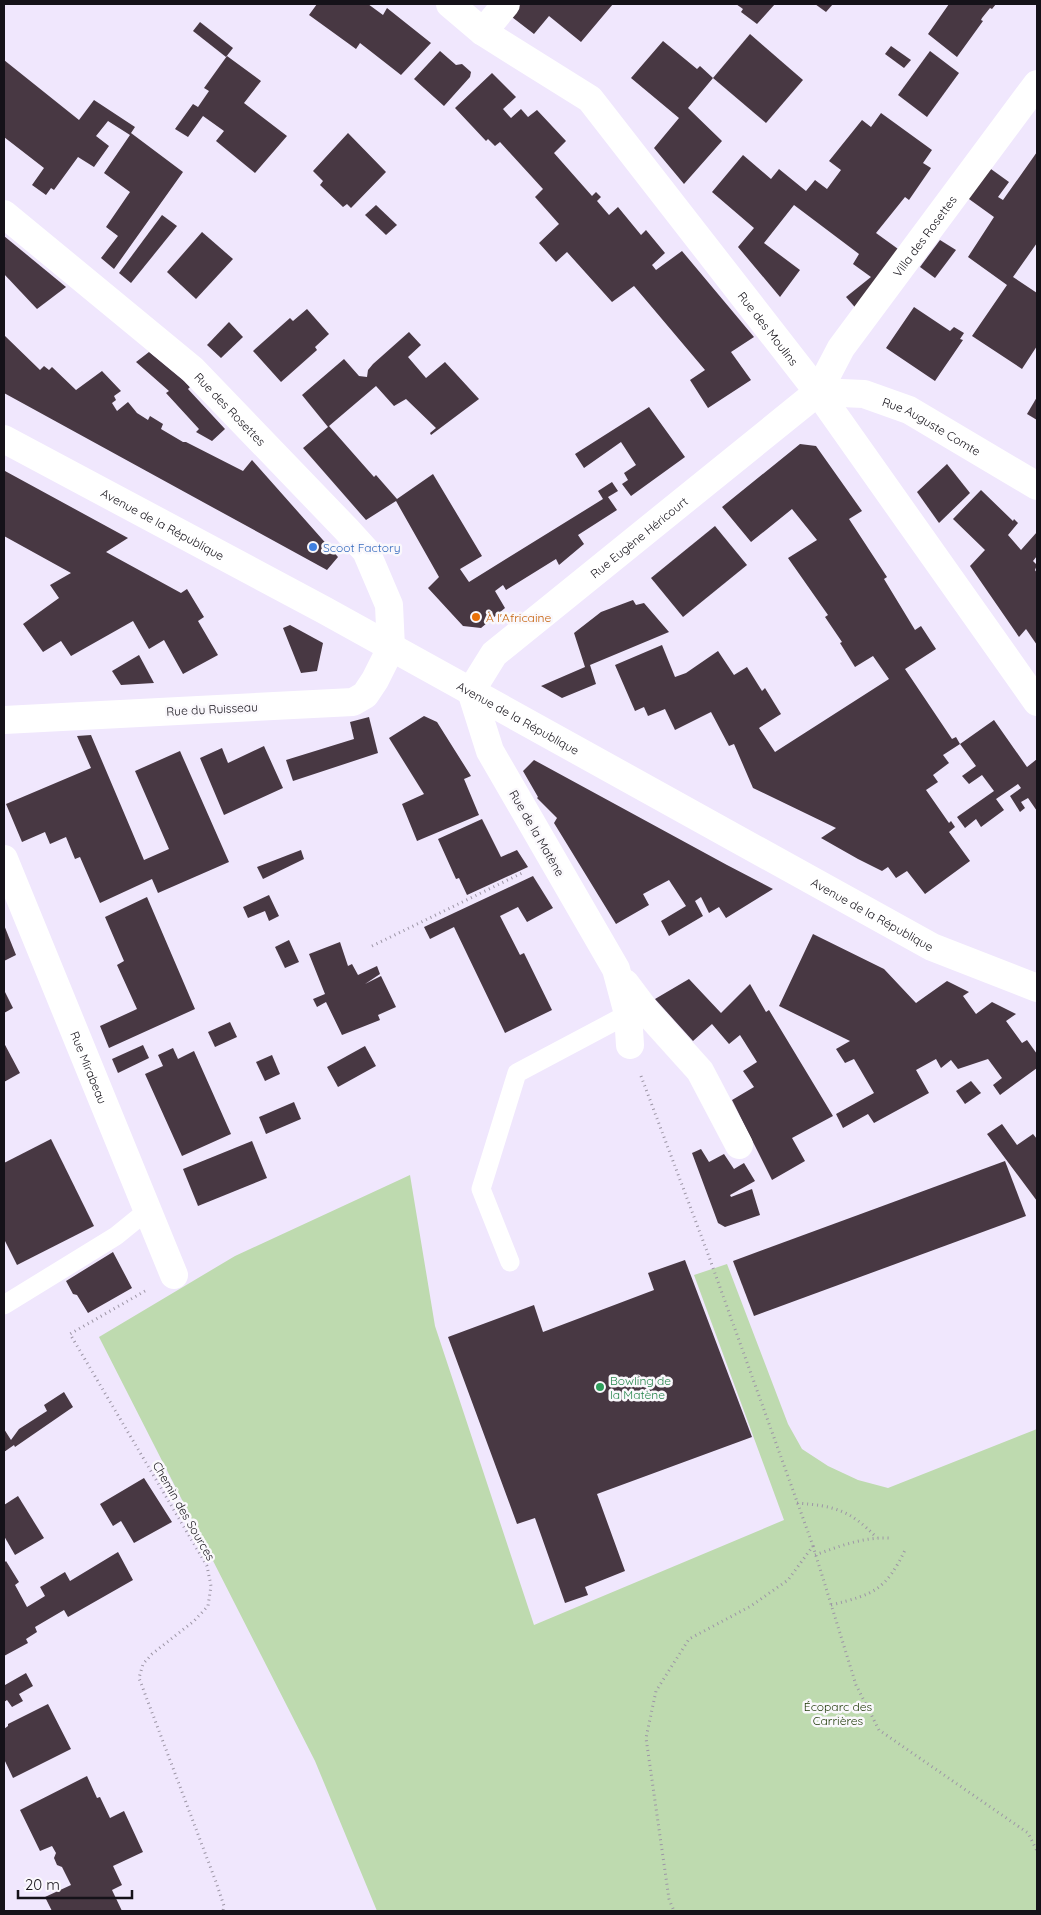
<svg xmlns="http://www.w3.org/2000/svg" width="1041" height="1915" viewBox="0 0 1041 1915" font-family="Quicksand,sans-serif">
  <rect width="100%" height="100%" fill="#f0e7fd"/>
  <polygon fill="#bedaaf" points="410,1175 435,1326 534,1625 784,1520 694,1275 727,1264 788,1424 802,1449 828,1466 858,1480 888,1488 1037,1429 1037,1911 377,1911 315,1761 99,1337 235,1256"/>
  <g fill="#483843">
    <polygon points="317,4 368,4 383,15 387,8 431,43 401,75 360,43 356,49 309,15"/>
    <polygon points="516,4 613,4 581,42 549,16 534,34 508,14"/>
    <polygon points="736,4 775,4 757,24 741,12 743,9"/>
    <polygon points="815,4 833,4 826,12"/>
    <polygon points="949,4 996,4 992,9 990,8 982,18 981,20 983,21 957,57 928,34"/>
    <polygon points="200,22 233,48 226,57 193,31"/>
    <polygon points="750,34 803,80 766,123 713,78"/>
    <polygon points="663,41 697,69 700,66 713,78 688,108 722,141 684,184 654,148 679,118 631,78"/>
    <polygon points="891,46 911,60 904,68 885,54"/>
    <polygon points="440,51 456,65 462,64 471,72 470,77 444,106 414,79"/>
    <polygon points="930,51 959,73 927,117 898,95"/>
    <polygon points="227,56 261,81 244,103 287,136 255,173 216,141 224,131 203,116 188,137 175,129 193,104 198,107 209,91 204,88"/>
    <polygon points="4,60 79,120 94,100 135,127 131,133 183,172 114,269 101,258 118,236 106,227 130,192 104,173 130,135 108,121 96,136 109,146 94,167 78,157 54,190 51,188 46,195 32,185 44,168 4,137"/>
    <polygon points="492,73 516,97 503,109 511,118 521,109 528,117 537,110 566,141 554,153 592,196 596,192 601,197 597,201 609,215 618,207 641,235 646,230 665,253 652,265 656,270 682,251 754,337 731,352 751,380 708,408 690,380 705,370 634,286 612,302 567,252 556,262 539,243 559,224 535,197 543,189 500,142 495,146 488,139 486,141 455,108"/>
    <polygon points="881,113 932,150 923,163 931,168 909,200 905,197 876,233 905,254 860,313 846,297 871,277 853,264 859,254 794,205 764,243 800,270 780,297 738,247 754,228 712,192 743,155 771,179 779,169 806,191 815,180 827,189 841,170 829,161 862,120 871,127"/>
    <polygon points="348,133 386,172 351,208 347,204 343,207 320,185 323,181 313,171"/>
    <polygon points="1037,152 1037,243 1013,277 1037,293 1037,346 1022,369 972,336 1007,285 968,257 994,217 962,194 984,164 1009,182 998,197 1003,200"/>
    <polygon points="376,205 397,225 386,235 365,215"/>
    <polygon points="162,215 177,226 131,283 119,273"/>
    <polygon points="202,232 233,259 196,299 167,272"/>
    <polygon points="4,236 66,287 37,309 4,274"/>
    <polygon points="940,240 956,250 935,278 920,267"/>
    <polygon points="914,307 950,331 954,327 964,333 960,339 963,340 935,381 886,348"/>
    <polygon points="307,309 329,334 315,347 317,350 281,382 253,351 290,318 293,321"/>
    <polygon points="229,322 243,337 221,358 207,345"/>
    <polygon points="409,332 421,345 408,357 426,378 445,362 479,399 431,435 430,433 436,428 406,399 394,406 376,386 329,426 374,477 376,475 397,499 433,474 482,556 460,569 469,582 603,499 598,491 612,482 618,491 608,497 617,510 578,535 584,544 559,565 556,559 506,590 503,585 495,591 505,608 481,628 463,626 428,588 439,577 396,501 366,520 303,448 328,427 302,395 344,359 359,376 367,377 368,370 373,364"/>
    <polygon points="4,335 40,370 44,366 49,370 52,367 76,390 102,371 121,391 114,396 116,400 112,403 117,411 128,402 137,413 148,420 150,416 163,424 161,429 183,442 186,442 243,471 252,460 338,557 327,570 4,393"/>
    <polygon points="149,352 184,381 190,387 188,389 225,429 212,441 196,432 199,429 166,393 169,391 136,362"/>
    <polygon points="1037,397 1037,420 1027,414"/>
    <polygon points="649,407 685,457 631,496 622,484 628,480 624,473 636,465 621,442 584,468 575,454"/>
    <polygon points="800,444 816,446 862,511 849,519 887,577 884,579 915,630 921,626 936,649 905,669 952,739 956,737 960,744 994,720 1027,767 1037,759 1037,811 1028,798 1021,802 1025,808 1020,812 1010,796 1021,788 1018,784 996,799 1004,810 981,827 976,819 965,828 957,817 994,791 982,775 969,784 962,776 976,766 960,744 943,755 949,763 933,775 938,782 926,790 949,823 951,821 955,827 949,832 970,861 925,894 907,871 896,878 888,867 882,871 858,859 821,838 836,828 753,788 734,744 729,746 711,712 675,730 665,709 648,716 644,707 635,711 615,665 662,645 675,677 686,673 718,651 734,675 747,667 762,691 765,688 781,714 759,728 775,752 889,679 873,656 855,667 840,643 842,642 825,617 828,615 788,558 817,540 792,509 751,542 722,507"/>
    <polygon points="947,464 970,493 939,523 917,492"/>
    <polygon points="5,471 128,538 106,552 181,593 187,589 204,617 198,621 218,655 183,674 164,640 149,649 133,621 71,656 61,641 43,652 23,624 59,598 50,585 71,573 4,536"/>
    <polygon points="981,490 1013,521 1014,519 1018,523 1008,535 1021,550 1037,532 1037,556 1033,561 1037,565 1035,570 1037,573 1037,645 1026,629 1019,637 970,566 985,550 953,519"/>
    <polygon points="715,526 747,565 683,617 651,578"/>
    <polygon points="633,600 636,605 644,603 669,632 590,665 596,684 562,698 541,686 585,667 574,633 601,612"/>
    <polygon points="290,625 323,643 317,671 301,673 283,628"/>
    <polygon points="139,655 154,683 121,685 112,671"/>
    <polygon points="424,716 437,722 471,776 464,779 479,815 417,841 402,804 424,794 389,738"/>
    <polygon points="369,717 378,753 293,781 286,760 354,739 350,722"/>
    <polygon points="91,735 144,860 169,849 135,771 180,751 229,862 158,893 152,879 100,903 80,857 75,859 66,837 50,844 45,832 22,842 6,804 91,768 77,736"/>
    <polygon points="264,746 283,788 224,815 200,758 222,748 228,763"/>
    <polygon points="534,760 727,865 773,889 726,918 719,907 709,913 701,897 695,901 703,916 669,936 661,921 686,906 669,880 643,894 649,905 616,924 554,823 557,818 537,798 538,797 523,771"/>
    <polygon points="482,819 501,857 517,850 528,867 467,895 459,878 456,879 438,839"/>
    <polygon points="301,850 304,859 263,879 257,867"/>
    <polygon points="533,876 553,908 527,922 518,907 500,916 520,955 524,953 552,1010 505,1033 454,927 430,939 424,927"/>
    <polygon points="269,895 279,916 269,921 265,911 248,918 243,907"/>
    <polygon points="147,897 195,1009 109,1048 100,1026 137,1009 117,965 124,961 105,917"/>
    <polygon points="4,925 16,955 4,961"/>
    <polygon points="813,934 884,969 916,1003 947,981 969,992 963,996 976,1014 992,1002 1016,1014 1006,1021 1022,1043 1027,1040 1037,1054 1037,1068 1000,1095 993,1085 1002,1078 988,1059 958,1069 951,1060 941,1068 936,1059 916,1070 929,1093 874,1123 868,1114 843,1128 836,1114 874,1093 854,1059 845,1063 836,1049 850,1041 779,1006"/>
    <polygon points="289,940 299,962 285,968 275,947"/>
    <polygon points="340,942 348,966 352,964 358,975 377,966 380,974 365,984 381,976 396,1007 378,1015 380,1020 342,1035 326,1002 317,1007 313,999 325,994 309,954"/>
    <polygon points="689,979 721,1013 750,984 766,1012 769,1010 833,1116 792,1138 805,1161 772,1180 732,1100 754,1087 743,1071 757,1062 740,1035 729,1044 712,1024 693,1041 655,999"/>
    <polygon points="4,990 13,1008 4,1013"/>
    <polygon points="230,1022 237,1037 215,1047 208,1032"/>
    <polygon points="4,1043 20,1073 4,1082"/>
    <polygon points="143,1045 149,1058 118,1073 112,1059"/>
    <polygon points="365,1046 376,1066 338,1087 327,1067"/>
    <polygon points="173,1048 178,1059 194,1051 231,1134 182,1156 145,1074 163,1066 158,1055"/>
    <polygon points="272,1055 280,1074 265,1081 256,1062"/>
    <polygon points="971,1081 981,1093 965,1104 956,1091"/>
    <polygon points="294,1102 301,1119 266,1134 259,1117"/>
    <polygon points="1002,1124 1017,1145 1033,1134 1037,1139 1037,1201 987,1134"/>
    <polygon points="51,1139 94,1226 17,1265 4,1239 4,1163"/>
    <polygon points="252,1141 267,1178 198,1206 183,1169"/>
    <polygon points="701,1149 709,1162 724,1154 734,1169 744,1163 755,1181 730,1195 731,1197 752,1189 760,1215 725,1227 718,1223 692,1153"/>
    <polygon points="1005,1161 1026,1216 754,1316 733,1261"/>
    <polygon points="113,1252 132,1288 88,1313 77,1295 73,1294 66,1281"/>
    <polygon points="685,1260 752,1437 597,1494 625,1571 585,1587 588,1595 565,1603 535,1518 517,1524 448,1337 534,1305 543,1332 654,1290 648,1273"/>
    <polygon points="64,1392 73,1407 15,1447 14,1445 4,1452 4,1429 11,1440 19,1429 47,1411 44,1405"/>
    <polygon points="144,1478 172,1522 134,1543 121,1521 113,1526 100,1504"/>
    <polygon points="18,1496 44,1538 15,1555 4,1536 4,1505"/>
    <polygon points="118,1552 133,1580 68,1617 64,1610 35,1627 37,1632 26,1639 28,1643 4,1656 4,1563 6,1561 19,1582 15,1585 27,1607 45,1596 40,1587 65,1572 70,1581"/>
    <polygon points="26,1673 33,1686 19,1694 23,1701 12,1707 7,1700 4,1702 4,1682 5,1685"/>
    <polygon points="48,1704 71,1749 13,1778 4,1759 4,1729 8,1726 8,1724"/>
    <polygon points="87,1776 97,1798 100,1797 110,1818 124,1811 143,1852 113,1866 122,1885 112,1890 122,1911 52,1911 45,1897 71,1885 62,1867 57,1865 54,1858 56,1853 52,1846 40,1851 20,1810"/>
  </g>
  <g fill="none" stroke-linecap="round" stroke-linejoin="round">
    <g stroke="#9d96a6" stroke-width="3" stroke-dasharray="1 4" stroke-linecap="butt">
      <polyline points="372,946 522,873"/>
      <polyline points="641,1076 708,1254 813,1546 788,1580 751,1606 689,1639 656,1691 646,1738 669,1899 674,1911"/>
      <polyline points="145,1291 70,1334 207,1566 211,1586 208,1606 194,1621 152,1654 143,1664 139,1678 216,1882 224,1906 223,1911"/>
      <path d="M797,1503c38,3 53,7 80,35"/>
      <polyline points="813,1546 856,1685 879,1730 1028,1833 1037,1851"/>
      <path d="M815,1555c25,-9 48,-18 74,-17"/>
      <path d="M831,1605c44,-11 55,-15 75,-57"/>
    </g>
    <g stroke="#fff" stroke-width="19">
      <polyline points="510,1262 481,1189 517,1073 628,1014"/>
      <polyline points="4,1305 116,1236 148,1210"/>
    </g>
    <g stroke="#fff" stroke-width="28">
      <path id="s1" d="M450,4l33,28 107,67 228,293 219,310"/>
      <polyline points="483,32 506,4"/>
      <path id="s2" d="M4,214l188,155 154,160 20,22 23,54 2,43 -16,32 -10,15 -12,7 -349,18"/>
      <path id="s3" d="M818,392l46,2 45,16 128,76"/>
      <path id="s4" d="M4,859l170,416"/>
      <polyline points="625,983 646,1011 700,1071 739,1145"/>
      <path id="s5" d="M630,1045l-2,-31 -12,-45 -126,-218 -19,-60 23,-37 324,-262 23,-44 196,-264"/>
    </g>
    <path stroke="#fff" stroke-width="28" id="s6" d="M4,439l320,171 608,337 105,41"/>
  </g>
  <circle fill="#3f7fe0" stroke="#faf8fc" stroke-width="2" cx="313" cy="547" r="5"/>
  <circle fill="#e8710a" stroke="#faf8fc" stroke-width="2" cx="476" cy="617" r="5"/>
  <circle fill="#2e9e5b" stroke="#faf8fc" stroke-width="2" cx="600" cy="1387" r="5"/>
  <g text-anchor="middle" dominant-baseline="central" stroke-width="5" stroke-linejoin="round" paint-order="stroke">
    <g font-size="12" fill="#151219" stroke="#faf8fc">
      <text stroke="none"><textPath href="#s5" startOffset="1042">Villa des Rosettes</textPath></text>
      <text stroke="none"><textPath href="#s1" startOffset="460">Rue des Moulins</textPath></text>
      <text stroke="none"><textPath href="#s2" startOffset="299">Rue des Rosettes</textPath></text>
      <text stroke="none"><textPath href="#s3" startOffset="121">Rue Auguste Comte</textPath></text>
      <text stroke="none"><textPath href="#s6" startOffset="180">Avenue de la République</textPath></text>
      <text stroke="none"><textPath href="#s5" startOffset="622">Rue Eugène Héricourt</textPath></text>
      <text transform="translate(212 709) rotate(-3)">Rue du Ruisseau</text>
      <text stroke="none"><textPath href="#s6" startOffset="585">Avenue de la République</textPath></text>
      <text transform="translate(537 833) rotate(60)">Rue de la Matène</text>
      <text stroke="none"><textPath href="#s6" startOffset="990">Avenue de la République</textPath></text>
      <text stroke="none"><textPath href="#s4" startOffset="225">Rue Mirabeau</textPath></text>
      <text transform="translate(184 1511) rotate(60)">Chemin des Sources</text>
    </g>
    <g font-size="12" fill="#366cbe" stroke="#faf8fc" text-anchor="start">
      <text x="323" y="547">Scoot Factory</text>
    </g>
    <g font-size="12" fill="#c56008" stroke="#faf8fc" text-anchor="start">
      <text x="486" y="617">À l'Africaine</text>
    </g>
    <g font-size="12" fill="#27864d" stroke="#faf8fc" text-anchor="start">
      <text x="610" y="1380">Bowling de<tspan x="610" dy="14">la Matène</tspan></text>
    </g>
    <g font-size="12" fill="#1a3602" stroke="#faf8fc">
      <text x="838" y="1706">Écoparc des<tspan x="838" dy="14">Carrières</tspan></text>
    </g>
  </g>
  <rect width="1041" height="1915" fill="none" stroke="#151219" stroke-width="10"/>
  <path d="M18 1890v8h114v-8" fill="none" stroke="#151219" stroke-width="2.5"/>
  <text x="25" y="1890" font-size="15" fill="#151219" stroke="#faf8fc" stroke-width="4" paint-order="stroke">20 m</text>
</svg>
